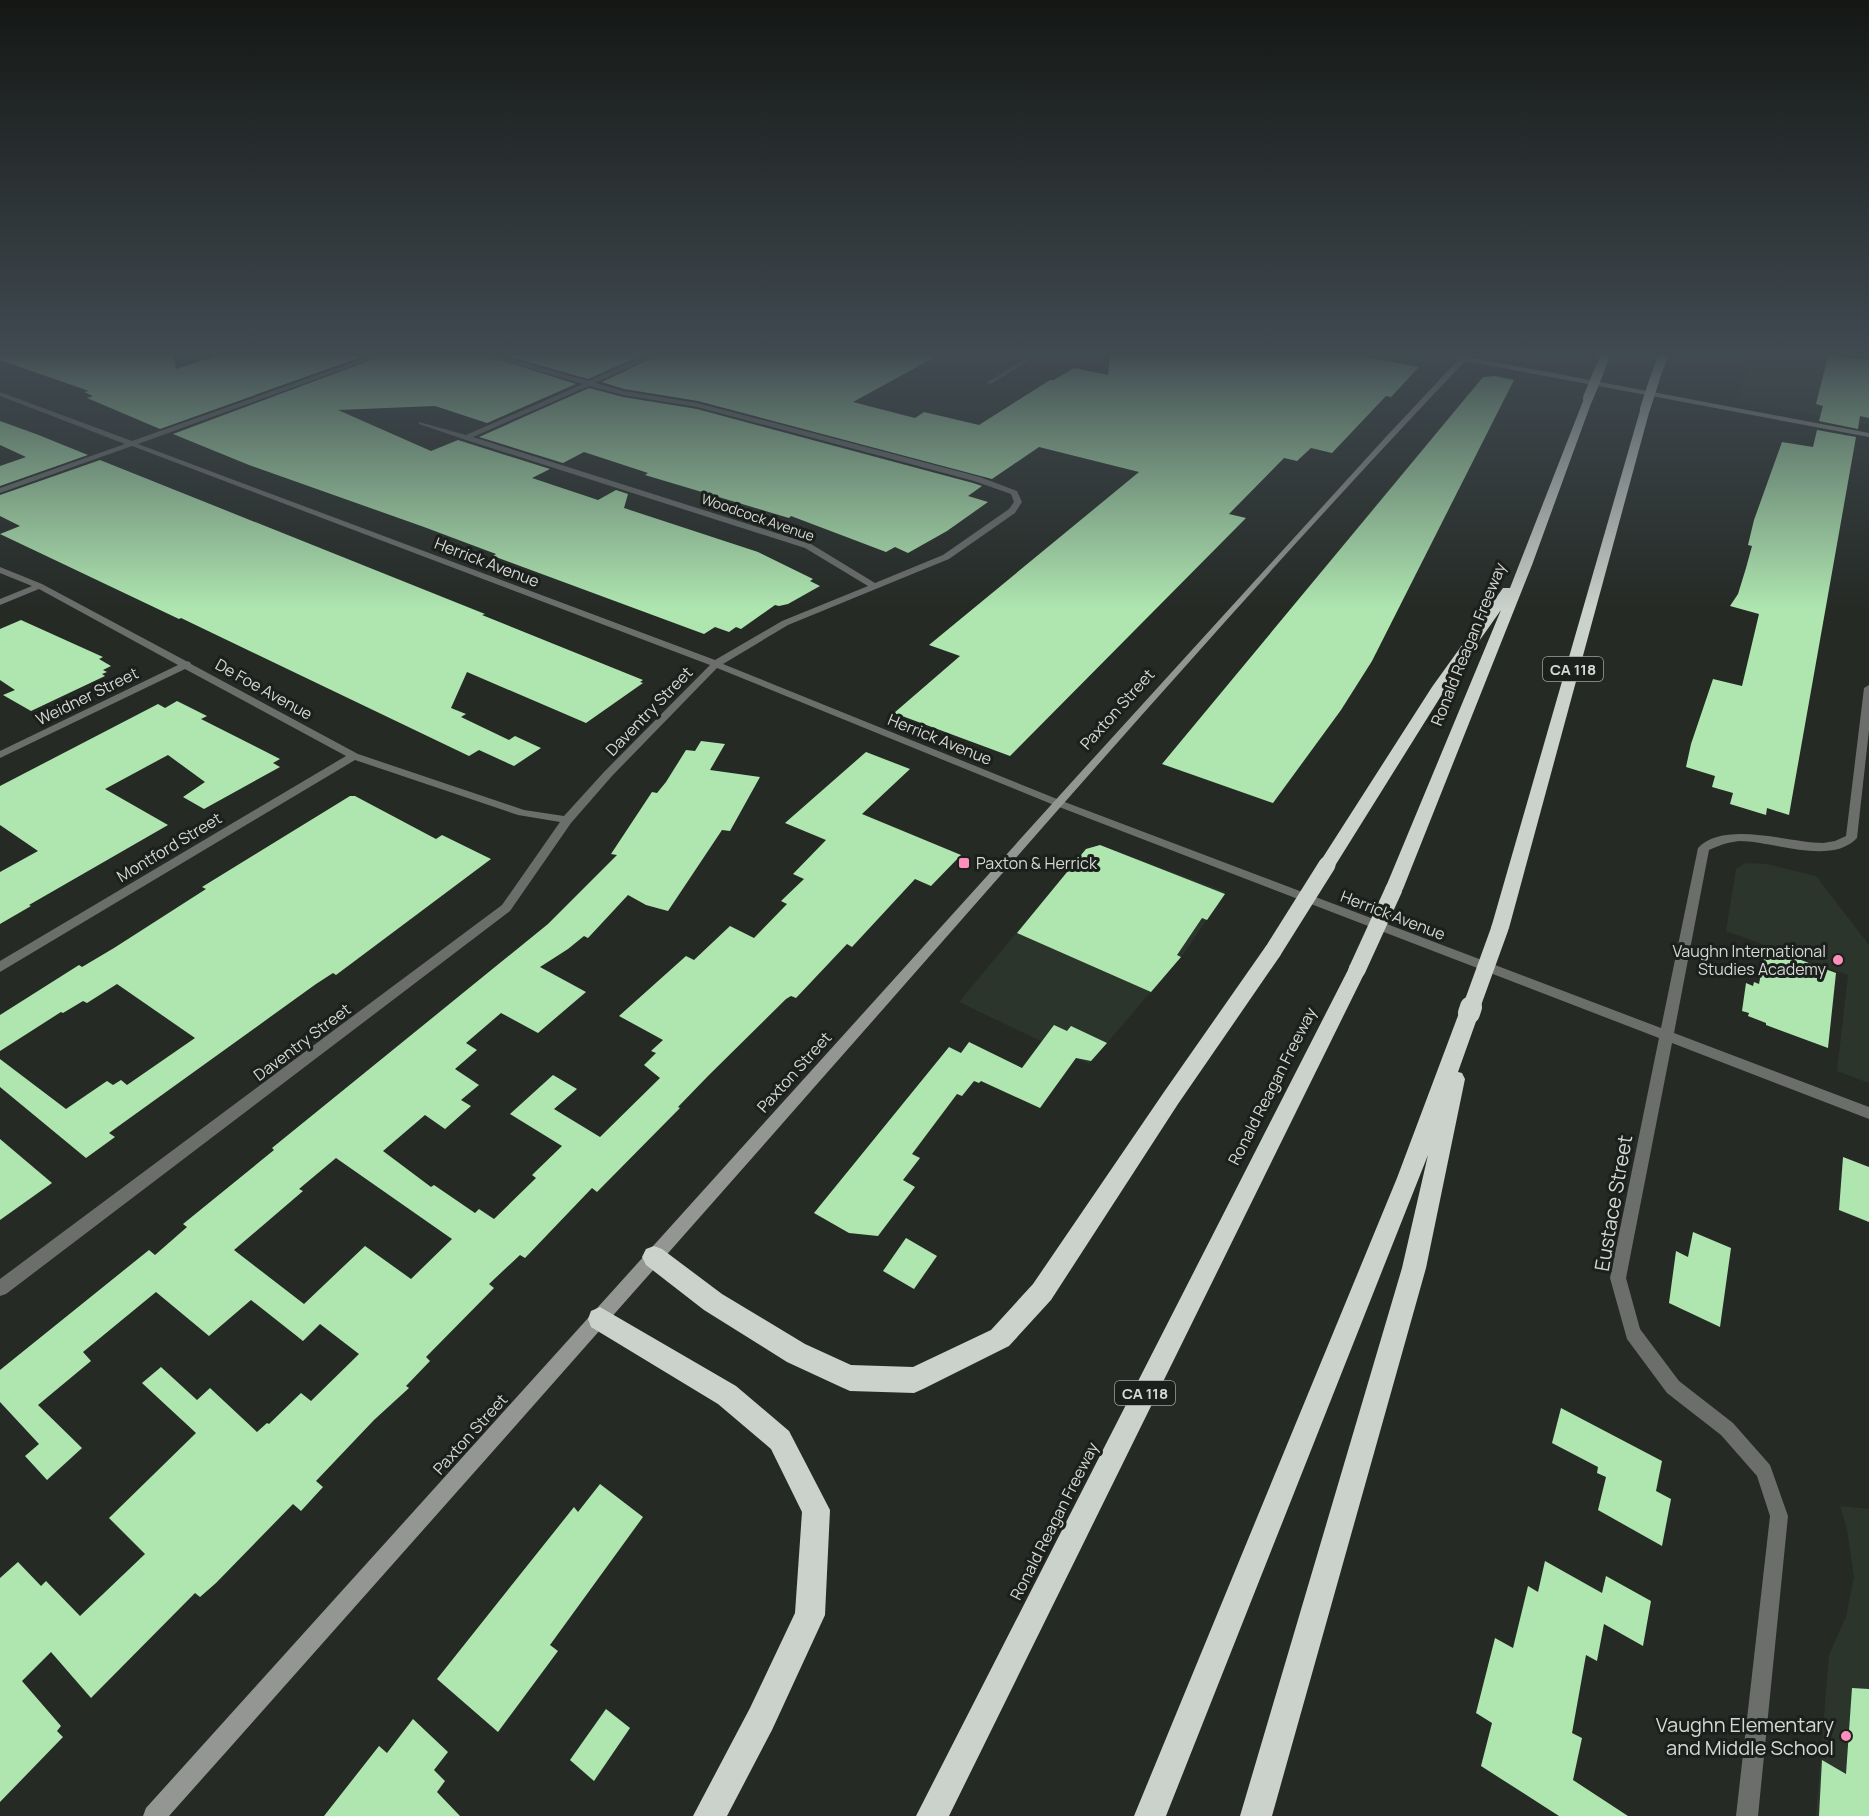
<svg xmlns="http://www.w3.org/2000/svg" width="1869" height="1816" viewBox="0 0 1869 1816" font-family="Manrope,sans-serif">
  <rect width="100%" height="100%" fill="#252a25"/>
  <g fill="#2c352c">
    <polygon points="1753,356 1869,356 1869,425 1737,400"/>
    <polygon points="1100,845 1226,892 1184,953 1089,1064 959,1002 1086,849"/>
    <polygon points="1746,863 1766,864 1816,876 1869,945 1869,1083 1837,1071 1848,975 1726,931 1736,869"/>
    <polygon points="1840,1506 1869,1509 1869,1816 1816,1816 1829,1655 1846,1617 1854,1577 1847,1529"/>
  </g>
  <g fill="#afe6b0" fill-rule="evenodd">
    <polygon points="0,356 174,356 176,369 216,356 364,356 160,429 87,398 93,396 84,392 89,391 0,360"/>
    <polygon points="382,356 487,356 576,384 487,423 435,406 338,410 431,451 458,440 550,469 532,478 598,500 616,490 628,494 624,508 758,552 813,579 810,581 820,586 788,604 779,606 775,605 741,629 736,627 729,632 715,627 704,634 493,556 496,554 424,527 249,465 173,434"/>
    <polygon points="507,356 640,356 588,379"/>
    <polygon points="656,356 937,356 853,402 915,418 924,412 979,425 1050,380 1054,380 1074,368 1108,375 1110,356 1361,356 1419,367 1391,397 1386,396 1332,453 1311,448 1297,461 1284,458 1229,514 1246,518 1010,756 894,713 960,656 929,645 1139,472 1039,447 992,479 698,401 624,389 602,382"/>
    <polygon points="1828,356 1869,360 1869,418 1860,416 1858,429 1819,421 1823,406 1816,404"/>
    <polygon points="1495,376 1514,380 1372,661 1341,710 1273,803 1162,764 1483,377"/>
    <polygon points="589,388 623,397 697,409 973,483 982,486 968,496 988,502 947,531 908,553 895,547 886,552 791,516 789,518 645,475 648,473 584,452 563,463 479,437"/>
    <polygon points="0,421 36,434 88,455 0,486 0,466 26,457 0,445"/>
    <polygon points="1817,430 1856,437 1789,815 1767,808 1766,815 1730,804 1733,793 1712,787 1715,776 1686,767 1691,744 1713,679 1742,686 1759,614 1730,606 1738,594 1746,568 1752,546 1748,545 1754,520 1782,442 1813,447"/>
    <polygon points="100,460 485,614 482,615 643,680 640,682 643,683 586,723 467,672 451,708 466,714 461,717 509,740 515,736 541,748 514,766 479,750 469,756 181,618 179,619 0,534 20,526 0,516 0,495"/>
    <polygon points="21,620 103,657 99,659 111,666 103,670 107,672 102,674 105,676 31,711 3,695 15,690 0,680 0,629"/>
    <polygon points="177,701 207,716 201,719 280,759 273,763 280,767 204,809 183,797 205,782 168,755 105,789 168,825 29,905 31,906 0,924 0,872 38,851 0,825 0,786 158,704 165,708"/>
    <path d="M701,741l24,3 -15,26 50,7 -30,54 -8,-1 -54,81 -22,-6 -18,-10 -40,43 -4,-2 -16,13 -28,18 46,25 -48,41 -37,-20 -35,30 11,7 -22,19 24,16 -18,15 10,6 -26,23 -20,-14 -42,36 48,36 3,-2 41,28 4,-4 15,10 42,-41 -4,-3 30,-29 -52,-32 43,-39 24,14 -23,20 46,28 60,-59 -16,-13 12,-12 -5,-2 12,-11 -44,-24 67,-60 8,4 36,-34 24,12 33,-34 -6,-3 23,-22 -11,-5 33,-34 -41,-17 81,-71 44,17 -48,45 99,41 -30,31 -16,-7 -63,68 -5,-3 -51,54 -5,-2 -5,3 -78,77 -30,31 2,1 -83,84 -5,-4 -67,70 -5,-3 -31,29 5,4 -68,69 4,4 -24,25 3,2 -35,32 -58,61 7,6 -22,24 -8,-7 -77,79 -16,14 -5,-4 -104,105 -40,-46 -29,29 39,45 -4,5 6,6 -63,65v-224l18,-16 23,24 5,-5 34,35 65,-62 -36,-36 87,-85 -54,-50 19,-16 36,33 13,-12 47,44 10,-9 2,1 32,-31 10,8 48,-47 -39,-30 -17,17 -52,-41 -42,36 -53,-44 -73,60 8,9 -53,44 44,43 -35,32 -22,-24 14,-12 -39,-42v-32l149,-120 6,5 32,-28 -4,-3 91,-74 -2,-2 276,-224 69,-69 -6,-1 41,-62 5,1 9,-11 20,-32 9,1zM336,1158l116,81 -41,40 -46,-33 -61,58 -70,-54 69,-59 -4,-2z"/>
    <polygon points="350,796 355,796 436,839 442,835 491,859 336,975 333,973 316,984 109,1133 115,1137 86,1158 0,1087 0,1059 66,1109 107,1081 113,1085 121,1080 127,1085 195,1038 117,984 87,1003 83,1001 63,1013 61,1012 0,1051 0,1015 79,965 82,967 114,948 206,889 202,887"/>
    <polygon points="1100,845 1225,894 1207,920 1202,918 1177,955 1181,957 1151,992 1017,933 1086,849"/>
    <polygon points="1766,947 1836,973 1828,1048 1766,1025 1766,1023 1748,1016 1749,1013 1742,1011 1746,983 1753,986 1754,982 1759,984"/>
    <polygon points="1054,1025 1067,1031 1071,1026 1107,1043 1091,1061 1076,1058 1040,1108 981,1081 979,1083 974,1081 962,1096 957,1094 912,1154 920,1158 903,1180 915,1187 878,1236 849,1233 814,1213 949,1047 961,1053 969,1042 1022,1068"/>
    <polygon points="0,1139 52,1183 0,1220"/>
    <polygon points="1843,1157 1869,1167 1869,1222 1839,1210"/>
    <polygon points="1693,1232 1731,1248 1720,1327 1669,1303 1676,1251 1688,1257"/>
    <polygon points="906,1238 937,1256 914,1289 883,1271"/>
    <polygon points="1561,1408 1662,1461 1656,1491 1671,1499 1662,1546 1598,1510 1606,1477 1597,1473 1598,1467 1552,1443"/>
    <polygon points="600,1484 643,1517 550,1645 558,1651 498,1732 437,1679 574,1507 578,1512"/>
    <polygon points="1545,1561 1602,1593 1606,1576 1651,1601 1643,1646 1604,1624 1597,1661 1586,1655 1572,1733 1582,1738 1573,1780 1628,1816 1559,1816 1481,1766 1492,1723 1476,1713 1495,1638 1513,1648 1528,1586 1538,1592"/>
    <polygon points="1852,1688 1869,1689 1869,1816 1819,1816 1822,1760 1846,1774"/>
    <polygon points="606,1709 630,1728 594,1781 570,1760"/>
    <polygon points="413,1719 448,1752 434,1770 445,1781 437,1792 460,1816 324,1816 379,1746 387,1753"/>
  </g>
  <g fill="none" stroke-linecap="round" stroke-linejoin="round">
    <g fill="#6c6e6c" fill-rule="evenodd">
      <path d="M371,356h9l-242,88 577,216 67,-39 86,-35 -63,-38 -342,-109 -44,-15v-2l47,13 117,-51 -94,-28h10l89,25 58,-25h8l-59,27 29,8 73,12 74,19 209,55 37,14 5,11 -7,11 -66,46 -161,66 -65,39 339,137 599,227 37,-180c27,-28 91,-5 125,-5l12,-2 11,-5 18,-148 5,-3v45l-12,108c-26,28 -84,3 -117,3 -12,1 -20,4 -31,9l-35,183 195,74v12l-197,-76 -46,235 14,51 39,52 54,42 37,42 18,51 -30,300h-22l34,-300 -13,-40 -36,-41 -54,-42 -40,-54 -17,-61 49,-240 -605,-233 -337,-137 -105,108 -41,47 -61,88 -504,383 -6,2v-17l502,-374 58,-83 -42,-7 -163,-55 -355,212v-11l346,-205 -161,-87 -185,89v-7l178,-86 -139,-76 -39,16v-6l32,-13 -32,-13v-6l42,17 144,77 4,1 1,2 167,90 166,56 40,6 40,-44 106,-107 -578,-219 -132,47v-5l125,-44 -125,-48v-4l132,49zM589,386l34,9 74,12 277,74 37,13 3,8 -5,7 -66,46 -68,28 -64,-39 -338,-107z"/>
      <polygon points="1029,356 1036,356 991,384 986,383"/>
    </g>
    <path fill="#939692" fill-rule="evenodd" d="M1448,356h21l-1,1 401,76v4l-404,-76c-204,215 -399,440 -595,663 -233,265 -467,529 -701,792h-26l3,-8 924,-1024 314,-345 75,-80z"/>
    <g fill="#cbd1cb" fill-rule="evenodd">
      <polygon points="1600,356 1610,356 1604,371 1599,374 1594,371"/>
      <polygon points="1658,356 1668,356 1659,381 1654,384 1649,381"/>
      <polygon points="1585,396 1593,398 1532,565 1403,889 1400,893 1388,893 1385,889 1501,610 1446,688 1333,869 1321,869 1318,865 1432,687 1503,588 1510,588"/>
      <polygon points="1641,407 1650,409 1509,928 1506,933 1500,934 1494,933 1491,928"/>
      <polygon points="1273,944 1280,946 1282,951 1280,956 1178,1104 1051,1300 1009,1346 923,1389 914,1393 850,1391 841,1387 787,1362 704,1310 646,1265 642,1257 646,1249 654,1246 662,1249 722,1294 805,1344 851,1365 913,1367 991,1330 1033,1284 1164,1092 1266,946"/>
      <polygon points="1357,963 1364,965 1366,970 949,1816 916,1816 1348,970 1350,965"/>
      <polygon points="1469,1006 1476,1008 1479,1013 1458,1072 1462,1073 1465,1079 1426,1268 1272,1816 1240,1816 1402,1268 1428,1155 1166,1816 1134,1816 1397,1178 1459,1013 1462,1008"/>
      <polygon points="600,1307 736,1386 789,1431 830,1510 825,1615 772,1730 727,1816 693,1816 750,1708 795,1613 802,1512 771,1449 718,1404 591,1327 588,1319 591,1311"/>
    </g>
    <g stroke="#cbd1cb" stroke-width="10">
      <polyline points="1588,398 1599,371"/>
      <polyline points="1645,409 1654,381"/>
    </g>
    <g stroke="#cbd1cb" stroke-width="17">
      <polyline points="1273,951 1327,865"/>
      <polyline points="1357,970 1394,889"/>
      <polyline points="1471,1008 1500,928"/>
    </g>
    <polyline stroke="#cbd1cb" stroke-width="22" points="1469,1013 1471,1007"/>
  </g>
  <linearGradient id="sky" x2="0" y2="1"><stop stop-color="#141714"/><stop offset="0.58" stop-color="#404a51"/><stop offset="1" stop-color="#404a51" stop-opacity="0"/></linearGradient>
  <rect width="1869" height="610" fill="url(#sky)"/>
  <g fill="#fe8ebc" stroke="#1c201c" stroke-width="2">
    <rect x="958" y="857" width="12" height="12" rx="3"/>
    <circle cx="1838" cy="960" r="6"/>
    <circle cx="1846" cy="1736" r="6"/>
  </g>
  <g text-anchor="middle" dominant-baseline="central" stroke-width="6" stroke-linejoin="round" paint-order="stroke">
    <g font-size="14" fill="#d6d8d6" stroke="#1c201c">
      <text transform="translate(758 517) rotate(19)">Woodcock Avenue</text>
    </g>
    <g fill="#1c201c" stroke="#9ea19e" stroke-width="1.5">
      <rect x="1543" y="657" width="60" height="24" rx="4.5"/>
      <rect x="1115" y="1381" width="60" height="24" rx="4.5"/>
    </g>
    <g font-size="15" font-weight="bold" fill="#d6d8d6">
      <text x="1573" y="669">CA 118</text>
      <text x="1145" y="1393">CA 118</text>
    </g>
    <g font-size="16" fill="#d6d8d6" stroke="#1c201c">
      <text transform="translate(487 562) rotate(21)">Herrick Avenue</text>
      <text transform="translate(1468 644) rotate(-68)">Ronald Reagan Freeway</text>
      <text transform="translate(264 689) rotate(29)">De Foe Avenue</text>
      <text transform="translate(87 696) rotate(-26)">Weidner Street</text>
      <text transform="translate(1117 709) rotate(-48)">Paxton Street</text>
      <text transform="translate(649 711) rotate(-46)">Daventry Street</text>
      <text transform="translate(940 739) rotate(22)">Herrick Avenue</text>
      <text transform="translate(169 847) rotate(-31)">Montford Street</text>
      <text transform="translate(1393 915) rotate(21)">Herrick Avenue</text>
      <text transform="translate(302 1042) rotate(-37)">Daventry Street</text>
      <text transform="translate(794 1072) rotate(-48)">Paxton Street</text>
      <text transform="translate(1272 1086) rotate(-63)">Ronald Reagan Freeway</text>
      <text transform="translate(470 1434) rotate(-48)">Paxton Street</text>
      <text transform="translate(1054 1521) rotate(-63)">Ronald Reagan Freeway</text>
    </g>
    <g font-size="16" fill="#d6d8d6" stroke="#1c201c" text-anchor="start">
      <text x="976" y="863">Paxton &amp; Herrick</text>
      <text x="1826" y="951" text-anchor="end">Vaughn International<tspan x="1826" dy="18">Studies Academy</tspan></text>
    </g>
    <g font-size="20" fill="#d6d8d6" stroke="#1c201c">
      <text transform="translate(1613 1203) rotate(-80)">Eustace Street</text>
    </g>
    <g font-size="20" fill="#d6d8d6" stroke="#1c201c" text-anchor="end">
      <text x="1834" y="1724">Vaughn Elementary<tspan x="1834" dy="23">and Middle School</tspan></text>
    </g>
  </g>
</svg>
